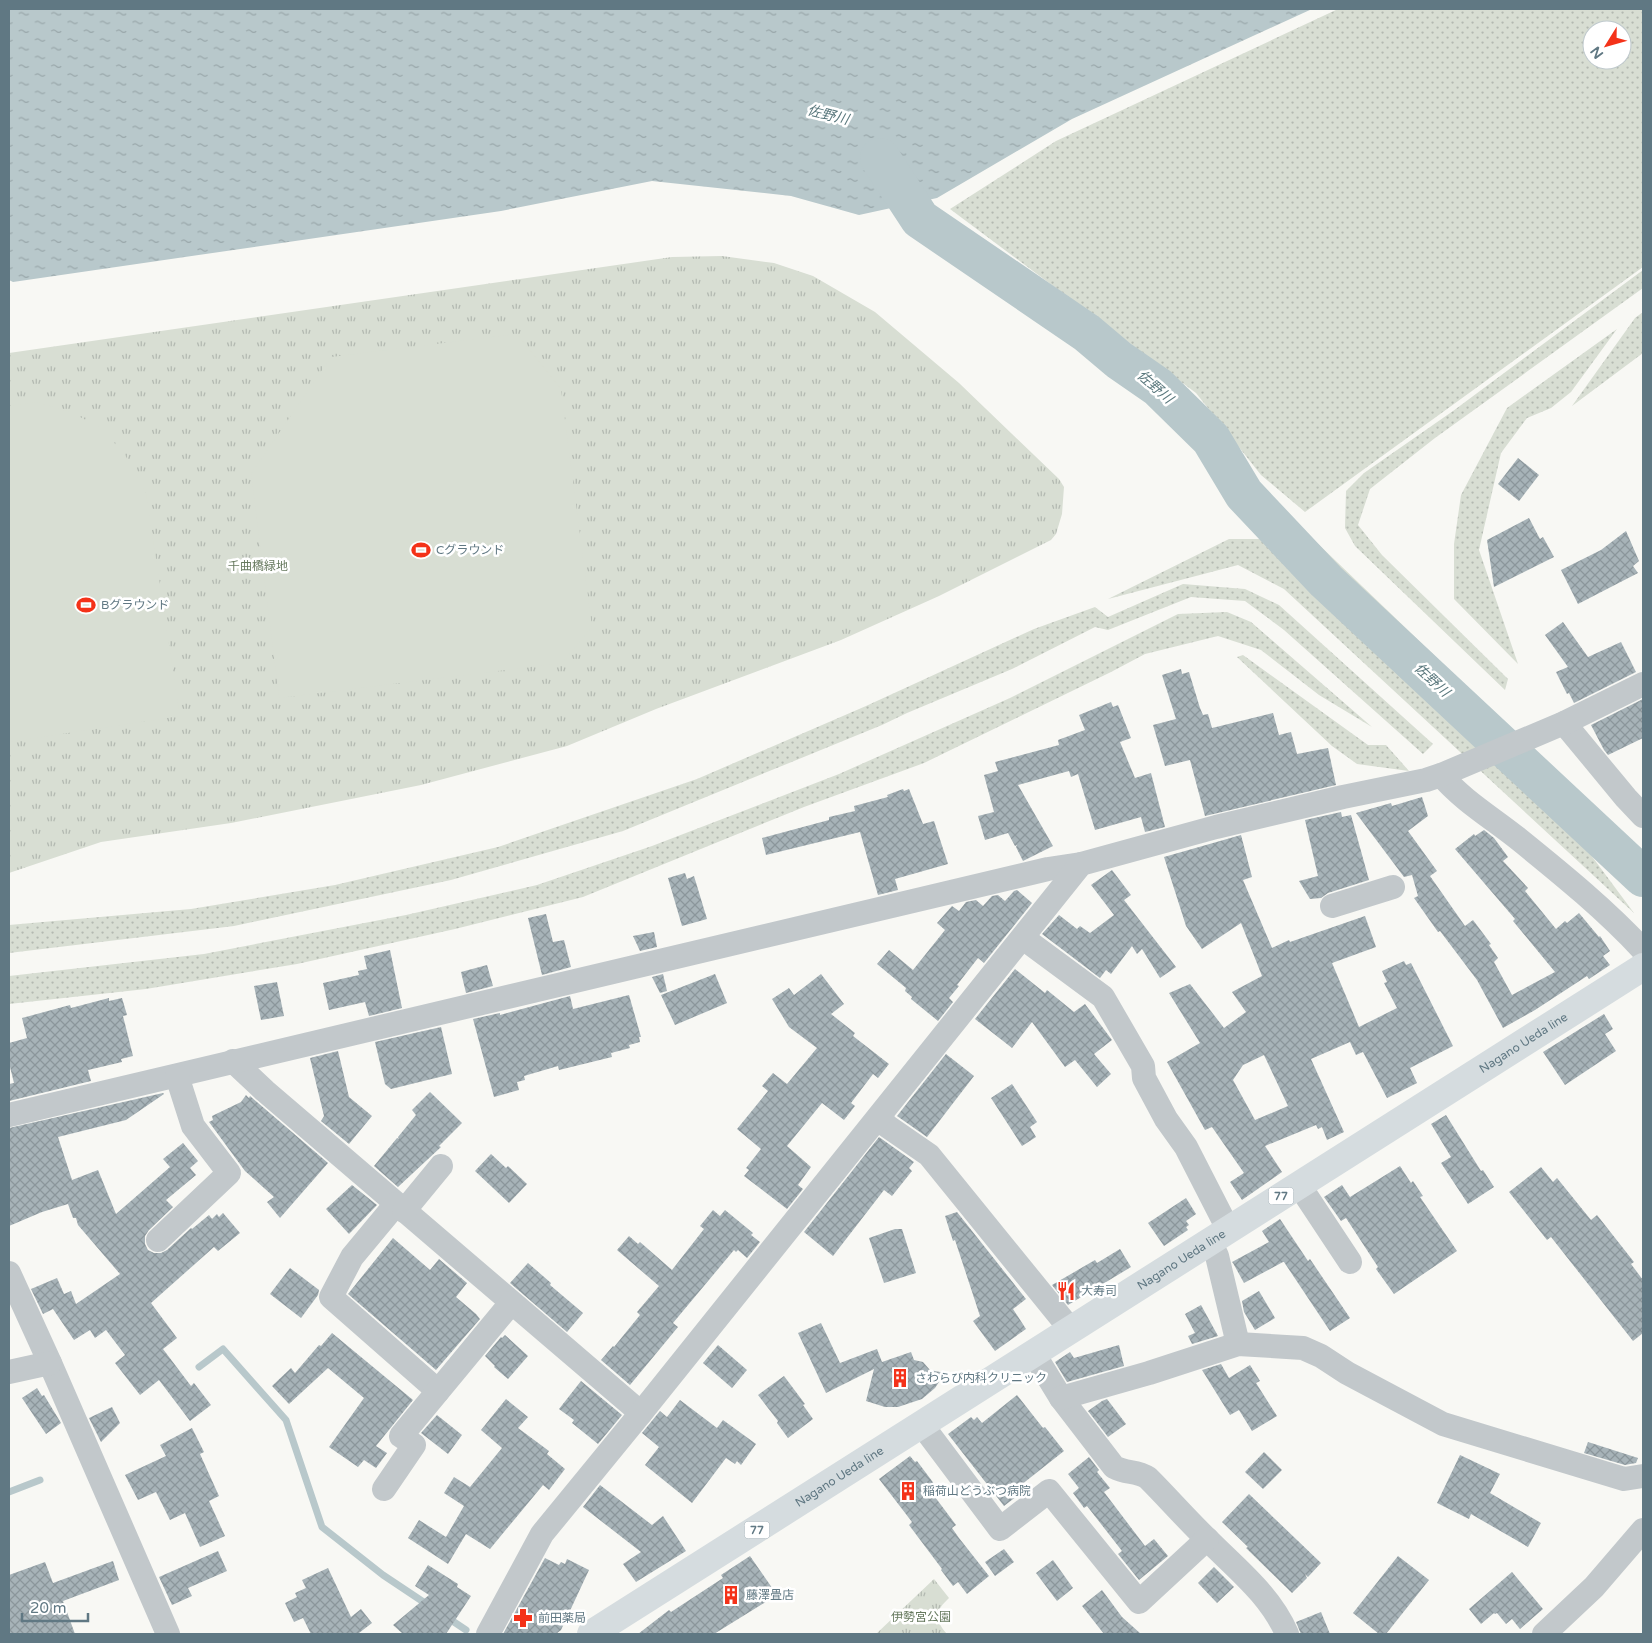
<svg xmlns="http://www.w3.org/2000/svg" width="1652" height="1643" viewBox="0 0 1652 1643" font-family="'Varela Round','Noto Sans JP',sans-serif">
  <defs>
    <pattern id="grass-dots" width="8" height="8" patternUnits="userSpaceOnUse" patternTransform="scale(1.25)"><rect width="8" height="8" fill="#d8ded3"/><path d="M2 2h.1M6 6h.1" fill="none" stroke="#b3b9b1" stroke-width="1.8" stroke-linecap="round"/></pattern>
    <pattern id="park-tufts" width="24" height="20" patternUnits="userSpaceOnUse" patternTransform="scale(1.25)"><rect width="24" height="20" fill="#d8ded3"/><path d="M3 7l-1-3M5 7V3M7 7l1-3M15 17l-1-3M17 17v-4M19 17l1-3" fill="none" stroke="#b3b9b1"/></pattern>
    <pattern id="water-ripples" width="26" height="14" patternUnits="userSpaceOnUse" patternTransform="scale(1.25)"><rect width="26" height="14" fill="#b8c8cb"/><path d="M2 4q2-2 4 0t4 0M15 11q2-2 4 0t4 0" fill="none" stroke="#99a7aa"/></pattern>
    <pattern id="building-cross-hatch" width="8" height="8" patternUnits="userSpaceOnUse" patternTransform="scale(1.25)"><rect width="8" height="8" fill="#a7b3b8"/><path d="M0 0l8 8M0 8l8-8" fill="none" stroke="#8b969b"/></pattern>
  </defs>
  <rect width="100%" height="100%" fill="#f8f8f4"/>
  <g fill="url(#grass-dots)" fill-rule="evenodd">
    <path d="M1338,9h305v258l-338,245 -44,-37 -65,-82 -246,-184 106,-68zM1592,30h30v30h-30z"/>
    <polygon points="1643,270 1643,288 1435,438 1370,489 1358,525 1382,555 1508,679 1505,690 1355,546 1345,528 1346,491 1364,473 1453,411"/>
    <polygon points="1643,312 1643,353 1572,406 1635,318"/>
    <polygon points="1617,329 1571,392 1551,408 1527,418 1501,453 1479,550 1518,664 1454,599 1454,544 1461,495 1507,408"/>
    <polygon points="1229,539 1313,539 1436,657 1526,758 1550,800 1634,913 1284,589 1238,565 1108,599"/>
    <polygon points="1183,584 1245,589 1279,605 1433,744 1423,754 1284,630 1245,601 1191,597 1108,630 1095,627 1012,669 907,713 882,725 623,831 451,880 234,926 9,953 9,925 191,909 335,885 498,847 697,779 866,706 1034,629 1095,607 1108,617"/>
    <polygon points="1227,612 1251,622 1372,727 1319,695 1261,650 1218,636 1145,654 1111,672 924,763 804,807 583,897 455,929 297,964 146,989 9,1004 9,976 204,954 406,915 537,885 652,846 839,774 1010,698 1178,614"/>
    <polygon points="1243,655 1368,745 1386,745 1409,771 1357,764 1332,746 1237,657"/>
  </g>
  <g fill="url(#park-tufts)">
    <polygon points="722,256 774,263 813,276 875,312 959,383 1059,479 1064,487 1062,514 1056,534 1051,540 939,596 841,640 656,709 567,746 421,785 231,823 101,842 9,873 9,353 672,257"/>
    <path d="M934,1579l15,19c-14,13 -15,21 -2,36h-71z"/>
  </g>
  <g fill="#d8ded3">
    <polygon points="517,334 561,389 592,627 562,663 279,698 251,474 331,357"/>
    <polygon points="37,402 70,412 98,426 124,453 146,493 180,716 9,742 9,406"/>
  </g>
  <polygon fill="url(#water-ripples)" points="9,9 1312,9 1072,119 937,198 859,215 791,196 652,181 501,211 13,282 9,280"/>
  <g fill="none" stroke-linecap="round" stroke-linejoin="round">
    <g stroke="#b8c8cb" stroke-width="7">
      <polyline points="199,1367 223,1349 286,1420 322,1527 383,1575 428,1605"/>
      <polyline points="9,1492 40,1480"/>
      <polyline points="448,1618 466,1630"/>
    </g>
    <polyline stroke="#b8c8cb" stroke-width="40" points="880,158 920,219 1087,333 1119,360 1158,387 1211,439 1244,494 1326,581 1643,877"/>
  </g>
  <g fill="url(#building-cross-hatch)" fill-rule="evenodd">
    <polygon points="1518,458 1539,475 1519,501 1498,484"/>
    <polygon points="1529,518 1540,539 1543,537 1554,557 1494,587 1487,540"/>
    <polygon points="1626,531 1639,561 1633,566 1638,573 1578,604 1561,570 1601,550"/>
    <polygon points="1563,622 1588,657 1621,642 1636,672 1574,703 1569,693 1567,694 1556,672 1568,667 1545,635"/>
    <polygon points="1181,669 1182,674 1189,672 1200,708 1203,715 1208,714 1212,728 1273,713 1279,735 1291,732 1297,754 1328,748 1336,785 1205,816 1190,760 1165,766 1153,725 1176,719 1162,675"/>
    <polygon points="1643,699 1643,738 1608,755 1604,750 1591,725"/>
    <polygon points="1111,702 1113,707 1118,705 1131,738 1120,742 1135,778 1151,773 1165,827 1145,832 1141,817 1095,830 1078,774 1071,777 1069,771 1018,785 1053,846 1023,861 1016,847 1017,845 1015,846 1008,833 985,840 978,816 994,812 984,775 998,771 995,762 1059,745 1058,740 1085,730 1079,715"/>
    <polygon points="903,789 904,791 909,789 923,824 934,821 948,864 895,879 898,890 878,895 860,832 766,855 762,838 829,820 829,817 855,811 854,806 888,797 887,795"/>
    <polygon points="1422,797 1428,816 1408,831 1437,871 1430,876 1465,926 1473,920 1491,944 1489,945 1498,958 1494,962 1512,995 1555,972 1513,921 1515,919 1455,849 1474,834 1475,836 1484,830 1494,838 1508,857 1503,861 1528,888 1525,891 1556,929 1565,921 1567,923 1579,913 1599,937 1600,936 1610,951 1603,956 1610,965 1589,979 1587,976 1535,1010 1503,1028 1477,980 1440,931 1438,932 1414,898 1418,896 1412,875 1404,877 1356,813 1391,803 1392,806"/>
    <polygon points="1341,812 1342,817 1351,815 1369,880 1328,893 1321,898 1310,899 1299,881 1318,876 1305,820"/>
    <path d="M1241,835l11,42 -9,3 29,68 17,-8 1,2 75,-26 11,31 -44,16 27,64 38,-19 -13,-25 3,-1 -5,-11 22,-10 2,4 5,-2 42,83 -43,22 7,15 -30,15 -24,-46 -7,3 -6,-13 -39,17 33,73 -17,8 -5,-13 -4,2 -2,-4 -51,21 17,26 -40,28 -12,-18 14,-9 -32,-46 -7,3 -38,-68 33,-19 -31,-50 21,-9 34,44 22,-16 -14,-20 30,-16 -21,-53 -39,26 -16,-23 -22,-69zM1264,1055l24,51 -33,14 -22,-40 10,-15z"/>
    <polygon points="1112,870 1131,895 1124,900 1176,967 1160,978 1142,949 1137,954 1132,946 1111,974 1106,970 1100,978 1042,934 1059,915 1077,929 1080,926 1090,933 1114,915 1091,885"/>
    <polygon points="685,873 687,879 694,876 707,919 682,926 668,878"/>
    <polygon points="1017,890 1032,903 984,963 978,958 957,985 959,986 949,998 953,1002 938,1021 911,999 912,997 905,991 906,988 877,964 889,950 913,970 945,930 937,923 952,906 959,911 966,902 976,900 983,906 992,896 998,895 1005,901 1014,891"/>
    <polygon points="546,914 553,942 564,940 571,967 542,975 528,918"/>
    <polygon points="654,932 657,947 640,951 633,936"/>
    <polygon points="390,950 402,1008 369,1016 365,1002 329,1010 323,983 359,975 358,971 367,969 364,956"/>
    <polygon points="487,965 493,986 466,993 461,972"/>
    <polygon points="1015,969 1045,993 1047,990 1074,1012 1085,1004 1112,1040 1094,1054 1111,1074 1097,1087 1075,1060 1065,1067 1032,1022 1012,1048 975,1019"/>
    <polygon points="663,974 667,991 660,993 652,977"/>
    <polygon points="715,974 727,1003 675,1025 661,995"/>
    <polygon points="821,974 844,1004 831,1014 855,1033 853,1036 889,1064 878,1078 873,1074 851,1103 855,1106 844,1120 822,1103 787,1146 811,1167 798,1185 803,1189 787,1209 744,1176 749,1170 746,1168 761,1149 737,1129 768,1091 762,1086 773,1073 787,1084 817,1048 789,1027 772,999 789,988 794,995"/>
    <polygon points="277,982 284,1016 261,1020 254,986"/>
    <polygon points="629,995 641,1037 639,1037 640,1042 629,1045 630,1048 611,1053 612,1057 559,1070 558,1066 524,1076 525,1080 517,1082 519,1090 494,1097 473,1019 500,1013 500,1015 570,996 573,1009"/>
    <polygon points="109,998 109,1001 122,998 127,1015 123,1016 133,1056 121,1059 122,1062 88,1070 91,1081 9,1101 9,1084 14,1083 9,1063 9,1043 27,1038 22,1018 70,1005 71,1008"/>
    <polygon points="1604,1014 1613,1029 1605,1034 1616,1051 1565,1085 1543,1052"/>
    <polygon points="441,1027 452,1074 391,1089 385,1084 375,1042"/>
    <polygon points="338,1051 349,1097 372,1116 349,1144 321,1121 324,1116 310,1058"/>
    <polygon points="946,1054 974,1076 927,1137 897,1116"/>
    <polygon points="1012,1084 1037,1122 1030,1127 1036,1137 1022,1146 991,1098"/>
    <polygon points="430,1092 462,1123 439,1146 441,1147 398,1187 374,1166 397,1138 399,1139 398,1137 416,1115 412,1110"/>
    <polygon points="163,1093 164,1094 126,1120 58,1137 72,1180 98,1170 116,1214 170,1167 163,1159 183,1143 198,1161 190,1168 196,1175 166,1200 173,1207 149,1230 145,1236 145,1244 148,1250 154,1253 161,1253 167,1250 191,1228 192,1229 209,1215 212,1219 217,1214 219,1217 223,1213 240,1233 218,1251 214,1247 151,1303 177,1338 163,1349 191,1386 194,1383 211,1405 190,1421 159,1380 140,1395 115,1363 125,1355 106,1330 95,1338 90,1330 74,1340 53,1309 43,1314 31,1289 57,1278 64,1294 71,1291 76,1304 120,1274 78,1225 76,1218 73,1218 68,1204 42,1212 9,1226 9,1128"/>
    <polygon points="246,1095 249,1098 250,1096 328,1163 280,1218 267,1202 274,1197 245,1171 209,1122 213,1120 212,1116 241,1102"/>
    <polygon points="1446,1115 1481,1171 1483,1170 1494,1187 1468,1204 1441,1163 1451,1157 1431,1124"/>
    <polygon points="879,1137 914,1162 909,1168 912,1171 892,1196 884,1190 833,1256 804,1232"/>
    <polygon points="491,1154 506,1168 508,1166 527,1184 509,1203 475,1171"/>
    <polygon points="1400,1166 1411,1183 1413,1181 1423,1196 1420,1197 1457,1251 1394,1294 1376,1269 1378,1267 1346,1218 1341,1221 1324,1197 1342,1185 1350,1197"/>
    <polygon points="1541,1167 1553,1182 1557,1178 1591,1220 1597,1215 1634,1262 1631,1264 1643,1280 1643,1333 1633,1341 1551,1237 1547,1240 1509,1192"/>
    <polygon points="352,1185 377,1205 349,1234 326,1209"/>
    <polygon points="1186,1198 1196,1214 1186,1221 1189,1225 1186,1227 1188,1230 1164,1246 1148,1223"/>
    <polygon points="713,1210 720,1216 725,1210 753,1233 751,1235 760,1242 747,1258 738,1250 736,1252 734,1250 673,1323 678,1327 630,1385 601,1360 613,1346 614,1347 640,1315 637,1312 659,1286 617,1250 629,1236 638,1244 640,1242 672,1270 704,1229 700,1226"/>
    <polygon points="957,1212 1026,1299 1013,1309 1026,1329 995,1351 973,1321 980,1316 955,1240 953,1241 945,1216"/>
    <polygon points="1280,1219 1308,1261 1310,1259 1350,1318 1330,1331 1284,1262 1283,1262 1244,1283 1233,1263 1232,1262 1269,1242 1262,1231"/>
    <polygon points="895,1229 902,1229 916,1273 884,1283 869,1238"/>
    <polygon points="393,1238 430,1270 439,1259 467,1283 456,1297 476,1314 480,1319 436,1370 348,1294"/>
    <polygon points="1120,1249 1131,1267 1068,1305 1052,1285 1095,1260 1097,1263"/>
    <polygon points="528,1263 551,1283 550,1285 583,1313 567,1332 510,1283"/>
    <polygon points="290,1268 319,1290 318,1295 301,1318 270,1294"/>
    <polygon points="1259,1291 1275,1318 1255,1330 1244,1312 1242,1301"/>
    <polygon points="1201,1305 1218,1336 1192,1344 1188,1336 1195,1333 1185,1314"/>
    <polygon points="821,1323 840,1363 877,1349 882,1362 911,1352 914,1360 923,1362 930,1370 945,1373 935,1388 922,1399 898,1407 885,1407 866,1401 874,1369 826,1393 798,1333"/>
    <polygon points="332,1333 413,1400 376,1446 387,1453 376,1468 364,1460 358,1467 329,1447 364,1398 328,1368 289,1404 272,1386 291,1368 295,1373 319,1345 321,1346"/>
    <polygon points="505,1335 528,1356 508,1379 494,1367 495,1366 485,1356 501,1337 502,1338"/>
    <polygon points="718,1345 747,1370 732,1388 703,1363"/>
    <polygon points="1119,1345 1124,1366 1067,1382 1055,1362 1070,1352 1074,1358"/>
    <polygon points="1221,1364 1229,1378 1250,1365 1260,1381 1256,1383 1277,1416 1252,1431 1239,1410 1230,1415 1202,1370"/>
    <polygon points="784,1376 805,1404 803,1405 813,1419 788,1438 777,1423 778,1421 758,1395"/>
    <polygon points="581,1381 622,1415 598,1444 572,1423 574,1420 559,1409"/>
    <polygon points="37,1388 42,1396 44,1395 61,1423 46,1434 22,1398"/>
    <polygon points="1017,1395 1043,1428 1045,1427 1064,1451 1021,1485 1025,1490 1004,1506 948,1434 971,1417 974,1420 977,1417 982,1423"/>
    <polygon points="506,1399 528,1417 518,1428 549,1451 547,1454 565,1469 549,1490 543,1485 490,1549 466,1534 448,1564 408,1538 419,1520 446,1537 464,1506 444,1493 454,1477 470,1487 502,1448 481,1430"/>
    <polygon points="1107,1399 1126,1424 1108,1437 1088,1411 1102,1401"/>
    <polygon points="680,1400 717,1428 723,1420 756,1444 741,1465 737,1461 735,1464 726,1458 692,1503 645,1465 659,1447 642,1433 660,1411 667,1417"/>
    <polygon points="112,1407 120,1423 101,1442 89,1418"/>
    <polygon points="437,1415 462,1435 448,1454 421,1433"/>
    <polygon points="192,1428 204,1452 200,1454 219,1496 209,1501 225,1536 200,1547 185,1513 170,1520 156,1492 138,1500 125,1475 166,1456 160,1445"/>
    <polygon points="1588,1442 1638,1458 1636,1463 1625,1465 1584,1453"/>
    <polygon points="1264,1452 1282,1470 1263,1489 1245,1472"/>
    <polygon points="1460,1455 1500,1474 1490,1493 1541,1523 1528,1547 1471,1514 1469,1519 1437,1503"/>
    <polygon points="910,1456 915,1462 917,1461 935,1485 929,1489 956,1525 952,1528 959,1538 989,1576 967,1594 958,1582 953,1586 941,1570 942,1569 909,1525 912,1522 879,1479"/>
    <polygon points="1089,1457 1099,1470 1097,1472 1110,1488 1104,1492 1145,1546 1154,1539 1168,1556 1139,1580 1118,1554 1122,1551 1087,1506 1084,1508 1073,1493 1079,1488 1068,1474"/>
    <polygon points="600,1485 652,1525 663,1516 686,1551 636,1582 623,1564 641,1552 583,1507"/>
    <polygon points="1249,1494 1321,1563 1308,1577 1305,1574 1307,1578 1292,1593 1246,1548 1248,1547 1222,1522"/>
    <polygon points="1004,1549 1014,1562 995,1576 985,1562"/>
    <polygon points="218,1551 227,1571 188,1588 192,1596 172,1605 159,1577"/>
    <polygon points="750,1556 777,1595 714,1634 638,1634 669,1610 671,1612 723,1578 721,1575"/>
    <polygon points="1398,1556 1429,1580 1386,1634 1379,1634 1353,1613"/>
    <polygon points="545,1558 559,1565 561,1562 565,1564 567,1559 589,1570 561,1630 556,1634 503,1634"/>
    <polygon points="1053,1560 1073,1588 1057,1601 1036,1573"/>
    <polygon points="113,1561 119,1580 63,1601 75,1634 9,1634 9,1575 45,1562 53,1583"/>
    <polygon points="428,1565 458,1584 457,1587 471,1596 446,1634 403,1634 393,1625 429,1595 415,1586"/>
    <polygon points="1214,1567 1234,1587 1217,1603 1198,1583"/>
    <polygon points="328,1568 351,1617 361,1609 372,1623 359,1633 359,1634 311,1634 303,1618 294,1622 285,1603 297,1597 295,1593 306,1588 302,1580"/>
    <polygon points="1512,1572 1543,1609 1520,1629 1512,1619 1506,1624 1497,1613 1495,1614 1494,1613 1481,1624 1469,1609"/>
    <polygon points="1102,1590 1122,1617 1141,1634 1104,1634 1082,1606"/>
    <polygon points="1321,1612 1330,1634 1301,1634 1296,1622"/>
  </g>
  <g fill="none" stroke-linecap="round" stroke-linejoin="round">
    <g stroke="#c2c8cb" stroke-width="24">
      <polyline points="1564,723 1626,798 1643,816"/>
      <path d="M1441,775c22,26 53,44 80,66 42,34 85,69 122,109"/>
      <polyline points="1332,906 1393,887"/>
      <polyline points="1023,938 1103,997 1143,1066 1144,1078 1166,1119 1186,1147 1228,1229"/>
      <polyline points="233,1061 265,1091 641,1413"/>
      <polyline points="9,1115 1048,869 1081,864"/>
      <polyline points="879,1117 887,1126 929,1155 1071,1330"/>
      <polyline points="1299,1185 1350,1262"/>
      <polyline points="396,1204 352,1257 331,1297 438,1391"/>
      <polyline points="404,1211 441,1166"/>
      <polyline points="158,1240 229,1173 193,1126 177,1076"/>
      <polyline points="1210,1241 1217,1256 1238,1344"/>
      <polyline points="9,1273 50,1363 168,1634"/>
      <path d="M1034,1354l27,44 53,69c13,7 22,3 34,11 21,21 40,43 61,63 29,29 62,55 78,93"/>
      <polyline points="9,1372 50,1363"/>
      <polyline points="1061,1398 1149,1373 1238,1344 1303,1348 1321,1356 1347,1373 1443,1424 1624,1479 1643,1476"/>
      <polyline points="922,1425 1000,1529 1049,1491 1139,1602 1207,1539"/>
      <polyline points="384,1489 414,1445 401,1436 511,1303"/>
      <polyline points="488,1634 542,1534 641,1413 1081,864 1216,827 1343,797 1426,780 1441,775 1564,723 1643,684"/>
      <polyline points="1544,1634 1594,1587 1643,1530"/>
    </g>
    <path stroke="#d5dcdf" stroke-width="28" id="s1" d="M591,1634l1052,-667"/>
  </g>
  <defs>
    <g id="stadium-bare" transform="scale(1.5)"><path d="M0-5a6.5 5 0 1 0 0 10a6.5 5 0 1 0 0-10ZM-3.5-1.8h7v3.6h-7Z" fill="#f43219" stroke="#fff" stroke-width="2.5" paint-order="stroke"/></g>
    <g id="restaurant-bare" transform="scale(1.5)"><path d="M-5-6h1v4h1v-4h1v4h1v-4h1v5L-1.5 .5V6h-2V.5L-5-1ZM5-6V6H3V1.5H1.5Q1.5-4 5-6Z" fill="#f43219" stroke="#fff" stroke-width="2.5" paint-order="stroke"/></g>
    <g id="building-bare" transform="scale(1.5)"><path d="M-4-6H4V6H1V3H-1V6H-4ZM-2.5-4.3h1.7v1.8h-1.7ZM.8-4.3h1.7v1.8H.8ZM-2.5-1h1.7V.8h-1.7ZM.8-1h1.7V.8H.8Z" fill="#f43219" stroke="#fff" stroke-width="2.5" paint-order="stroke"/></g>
    <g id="pharmacy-bare" transform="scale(1.5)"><path d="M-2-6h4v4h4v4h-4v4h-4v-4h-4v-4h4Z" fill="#f43219" stroke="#fff" stroke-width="2.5" paint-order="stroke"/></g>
  </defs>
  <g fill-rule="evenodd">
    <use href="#stadium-bare" x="421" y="550"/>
    <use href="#stadium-bare" x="86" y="605"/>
    <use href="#restaurant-bare" x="1066" y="1291"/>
    <use href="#building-bare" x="900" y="1378"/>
    <use href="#building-bare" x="908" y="1491"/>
    <use href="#building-bare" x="731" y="1595"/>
    <use href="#pharmacy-bare" x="523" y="1618"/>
  </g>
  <g text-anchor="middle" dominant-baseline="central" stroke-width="5" stroke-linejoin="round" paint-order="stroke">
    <g fill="#fff" stroke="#90a0a8" stroke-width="1">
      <rect x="1268.5" y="1187.5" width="25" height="17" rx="4"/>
      <rect x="744.5" y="1521.5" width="25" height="17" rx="4"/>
    </g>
    <g font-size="11" font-weight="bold" fill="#607883">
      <text x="1281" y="1196">77</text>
      <text x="757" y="1530">77</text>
    </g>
    <g font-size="12" fill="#607883" stroke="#fff" text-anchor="start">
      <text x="436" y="550">Cグラウンド</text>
      <text x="101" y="605">Bグラウンド</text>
      <text x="1081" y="1291">大寿司</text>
      <text x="915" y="1378">さわらび内科クリニック</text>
      <text x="923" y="1491">稲荷山どうぶつ病院</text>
      <text x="746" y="1595">藤澤畳店</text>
      <text x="538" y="1618">前田薬局</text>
    </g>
    <g font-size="12" fill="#677a5f" stroke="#fff">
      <text x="258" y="566">千曲橋緑地</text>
      <text x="921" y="1617">伊勢宮公園</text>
    </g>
    <g font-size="12" fill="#607883" stroke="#fff">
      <text stroke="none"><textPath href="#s1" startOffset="1104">Nagano Ueda line</textPath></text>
      <text stroke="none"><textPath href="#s1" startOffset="699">Nagano Ueda line</textPath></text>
      <text stroke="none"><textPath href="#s1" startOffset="294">Nagano Ueda line</textPath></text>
    </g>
    <g font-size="14" font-style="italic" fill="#5a787d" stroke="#fff">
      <text transform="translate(828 115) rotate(14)">佐野川</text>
      <text transform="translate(1155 387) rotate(41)">佐野川</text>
      <text transform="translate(1432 680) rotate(43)">佐野川</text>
    </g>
  </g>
  <rect width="1652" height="1643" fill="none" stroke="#607883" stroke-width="20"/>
  <g transform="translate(1607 45) rotate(233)"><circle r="24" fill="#ffffff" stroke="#bfc9cd"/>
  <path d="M0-4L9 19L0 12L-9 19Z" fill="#f43219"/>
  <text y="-8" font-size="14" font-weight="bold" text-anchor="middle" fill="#607883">N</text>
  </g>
  <path d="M22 1613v8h66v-8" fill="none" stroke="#607883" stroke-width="2.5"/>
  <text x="30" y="1613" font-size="15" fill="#607883" stroke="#ffffff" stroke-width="4" paint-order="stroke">20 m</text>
</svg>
